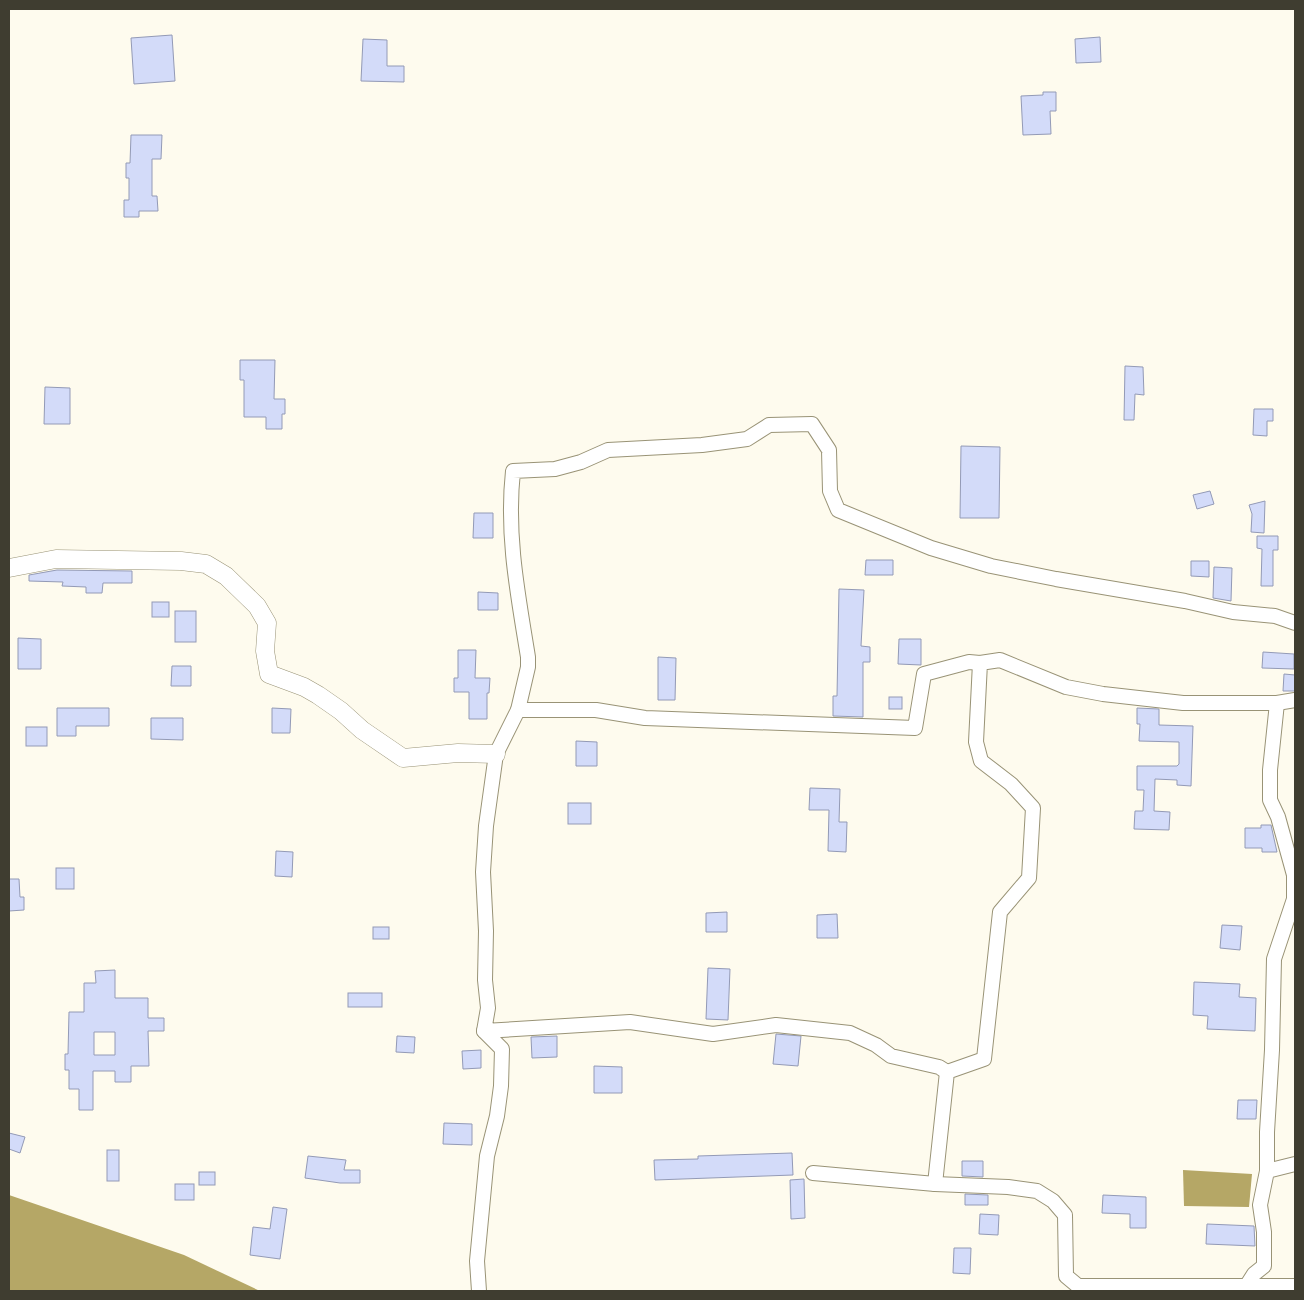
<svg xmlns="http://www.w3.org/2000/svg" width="1304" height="1300" viewBox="0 0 1304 1300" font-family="Figtree,sans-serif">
  <rect width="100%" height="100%" fill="#fefbee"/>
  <g fill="#b5a766">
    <polygon points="1183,1170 1252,1174 1249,1207 1184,1206"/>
    <polygon points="9,1195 184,1255 260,1291 9,1291"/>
  </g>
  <g fill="#d3dbf9" stroke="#939ab6" fill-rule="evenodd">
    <polygon points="172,35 175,81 134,84 131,38"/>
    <polygon points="1100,37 1101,62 1076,63 1075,39"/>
    <polygon points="363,39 387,40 387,66 404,66 404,82 361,81"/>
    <polygon points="1043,92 1056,92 1056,111 1050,111 1051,134 1023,135 1021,96 1043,95"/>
    <polygon points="131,135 162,135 161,159 152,159 152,196 157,196 158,211 139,211 139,217 124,217 124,200 129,200 129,178 126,178 126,163 130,163"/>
    <polygon points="240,360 275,360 274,399 285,399 285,414 282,414 282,429 266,429 266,417 244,417 244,380 240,380"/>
    <polygon points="1125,366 1143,367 1144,395 1135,394 1134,420 1124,420"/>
    <polygon points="45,387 70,388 70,424 44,424"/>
    <polygon points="1254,409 1273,409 1273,421 1267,421 1267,436 1253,435"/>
    <polygon points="961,446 1000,447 999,518 960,518"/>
    <polygon points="1210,491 1214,504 1197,509 1193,495"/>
    <polygon points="1265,501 1264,533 1251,532 1252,514 1249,505"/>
    <polygon points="474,513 493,513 493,538 473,538"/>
    <polygon points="1257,536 1278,536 1278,550 1273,550 1273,586 1261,586 1262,549 1257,548"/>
    <polygon points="866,560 893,560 893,575 865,575"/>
    <polygon points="1191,561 1209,561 1209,577 1191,576"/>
    <polygon points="1214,567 1232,568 1231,601 1213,598"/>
    <polygon points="57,570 132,571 132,583 103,583 102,593 86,593 86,587 62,586 63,582 29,581 29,575"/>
    <polygon points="839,589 864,590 861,646 870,647 870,662 863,662 863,717 833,716 833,696 837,696"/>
    <polygon points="478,592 498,593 498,610 478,610"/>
    <rect x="152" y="602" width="17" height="15"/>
    <rect x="175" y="611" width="21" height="31"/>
    <polygon points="18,638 41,639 41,669 18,669"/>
    <polygon points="899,639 921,639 921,665 898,664"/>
    <polygon points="458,650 476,650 475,678 490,678 489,693 487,693 487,719 469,719 469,692 454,692 454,678 458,678"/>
    <polygon points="1263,652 1294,654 1294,669 1262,668"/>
    <polygon points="658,657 676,658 675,700 658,700"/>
    <polygon points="172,666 191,666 191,686 171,686"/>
    <polygon points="1284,674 1295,675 1295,691 1283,691"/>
    <rect x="889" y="697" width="13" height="12"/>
    <polygon points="57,708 109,708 109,726 76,726 76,736 57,736"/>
    <polygon points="272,708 291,709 290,733 272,733"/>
    <polygon points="1137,708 1159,709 1159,725 1193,726 1191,786 1177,785 1177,780 1155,779 1154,811 1170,812 1169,830 1134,829 1135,811 1143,811 1144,790 1137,790 1137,766 1177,766 1179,764 1179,742 1139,741 1140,724 1137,724"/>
    <polygon points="151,718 183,718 183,740 151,739"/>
    <rect x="26" y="727" width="21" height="19"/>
    <polygon points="576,741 597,742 597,766 576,766"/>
    <polygon points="810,788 840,789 839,822 847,822 846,852 828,851 829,810 809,810"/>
    <rect x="568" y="803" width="23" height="21"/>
    <polygon points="1261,825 1271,825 1277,852 1262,852 1262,848 1245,848 1245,828 1261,828"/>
    <polygon points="276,851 293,852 292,877 275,876"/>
    <rect x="56" y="868" width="18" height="21"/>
    <polygon points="9,879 19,879 20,897 24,897 24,910 9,911"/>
    <polygon points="727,912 727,932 706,932 706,913"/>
    <polygon points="837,914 838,938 817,938 817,915"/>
    <polygon points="1222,925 1242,926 1240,950 1220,948"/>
    <rect x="373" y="927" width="16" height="12"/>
    <polygon points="708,968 730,969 728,1020 706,1019"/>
    <path d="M115,970v28h33v20h16v13h-16l1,35h-18v16h-16v-11h-22v39h-14v-21h-10v-19h-4v-16h3l1,-42h15v-29h12l-1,-12zM94,1032h21v23h-21z"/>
    <polygon points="1194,982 1240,984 1239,997 1256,998 1255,1031 1207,1029 1208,1016 1193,1015"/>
    <rect x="348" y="993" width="34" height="14"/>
    <polygon points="776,1034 801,1036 798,1066 773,1064"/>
    <polygon points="397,1036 415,1037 414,1053 396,1052"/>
    <polygon points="557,1036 557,1057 532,1058 531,1037"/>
    <polygon points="481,1050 481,1068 463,1069 462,1051"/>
    <polygon points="594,1066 622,1067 622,1093 594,1093"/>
    <polygon points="1238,1100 1257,1100 1256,1119 1237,1119"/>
    <polygon points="444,1123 472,1124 472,1145 443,1144"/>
    <polygon points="9,1133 25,1137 20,1153 9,1149"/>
    <rect x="107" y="1150" width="12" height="31"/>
    <polygon points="792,1153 793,1175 655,1180 654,1160 698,1159 698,1156"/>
    <polygon points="308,1156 346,1160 344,1170 360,1170 360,1183 340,1183 305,1178"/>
    <polygon points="962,1161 983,1161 983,1177 962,1176"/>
    <rect x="199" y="1172" width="16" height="13"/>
    <polygon points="804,1179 805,1218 791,1219 790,1180"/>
    <rect x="175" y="1184" width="19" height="16"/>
    <polygon points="965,1194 988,1195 988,1205 965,1205"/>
    <polygon points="1103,1195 1146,1197 1146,1228 1130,1228 1130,1214 1102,1213"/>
    <polygon points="273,1207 287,1209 280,1259 250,1255 253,1227 270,1229"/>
    <polygon points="980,1214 999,1215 998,1235 979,1234"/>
    <polygon points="1207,1224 1254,1226 1255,1246 1206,1244"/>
    <polygon points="954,1248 971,1248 970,1274 953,1273"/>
  </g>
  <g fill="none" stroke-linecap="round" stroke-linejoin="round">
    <g stroke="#999376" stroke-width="16">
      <g id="minor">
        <polyline points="518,710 596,710 645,718 915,728 924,674 969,662 980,663"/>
        <path d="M947,1072l-8,-5 -48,-11 -15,-11 -26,-12 -74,-8 -63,9 -83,-12 -146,9 4,-23 -3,-28 1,-49 -3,-59 3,-46 10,-72 22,-44 10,-43v-10c-10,-62 -22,-122 -15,-186l42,-2 26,-7 27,-12 94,-5 45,-6 22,-14 43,-1 17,26 1,41 8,19 93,38 60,18 65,13 129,22 48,11 42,4 20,7"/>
        <polyline points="1267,1171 1267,1132 1272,1050 1274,959 1294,899 1294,875 1278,817 1270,800 1270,770 1277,703"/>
        <polyline points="813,1173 935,1184 947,1072 984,1059 1000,912 1029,878 1033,808 1011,784 981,761 976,742 980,663 1000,660 1066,687 1103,694 1183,703 1277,703 1295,700"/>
        <polyline points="935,1184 1008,1187 1037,1191 1053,1201 1065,1215 1066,1276 1078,1286 1295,1286"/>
        <polyline points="1247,1285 1254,1274 1264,1266 1264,1232 1260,1205 1267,1171 1295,1164"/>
        <polyline points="479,1291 477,1261 487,1156 497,1116 501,1086 502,1049 484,1031"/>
      </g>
    </g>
    <g stroke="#999376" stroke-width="19">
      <polyline id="tertiary" points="9,568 56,559 181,561 206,564 226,576 257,606 267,623 265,651 269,674 304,687 318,695 341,711 362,730 403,758 458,753 496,754"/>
    </g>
    <use href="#minor" stroke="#fff" stroke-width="14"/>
    <use href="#tertiary" stroke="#fff" stroke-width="18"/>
  </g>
  <rect width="1304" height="1300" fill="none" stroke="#3f3d30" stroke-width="20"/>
</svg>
